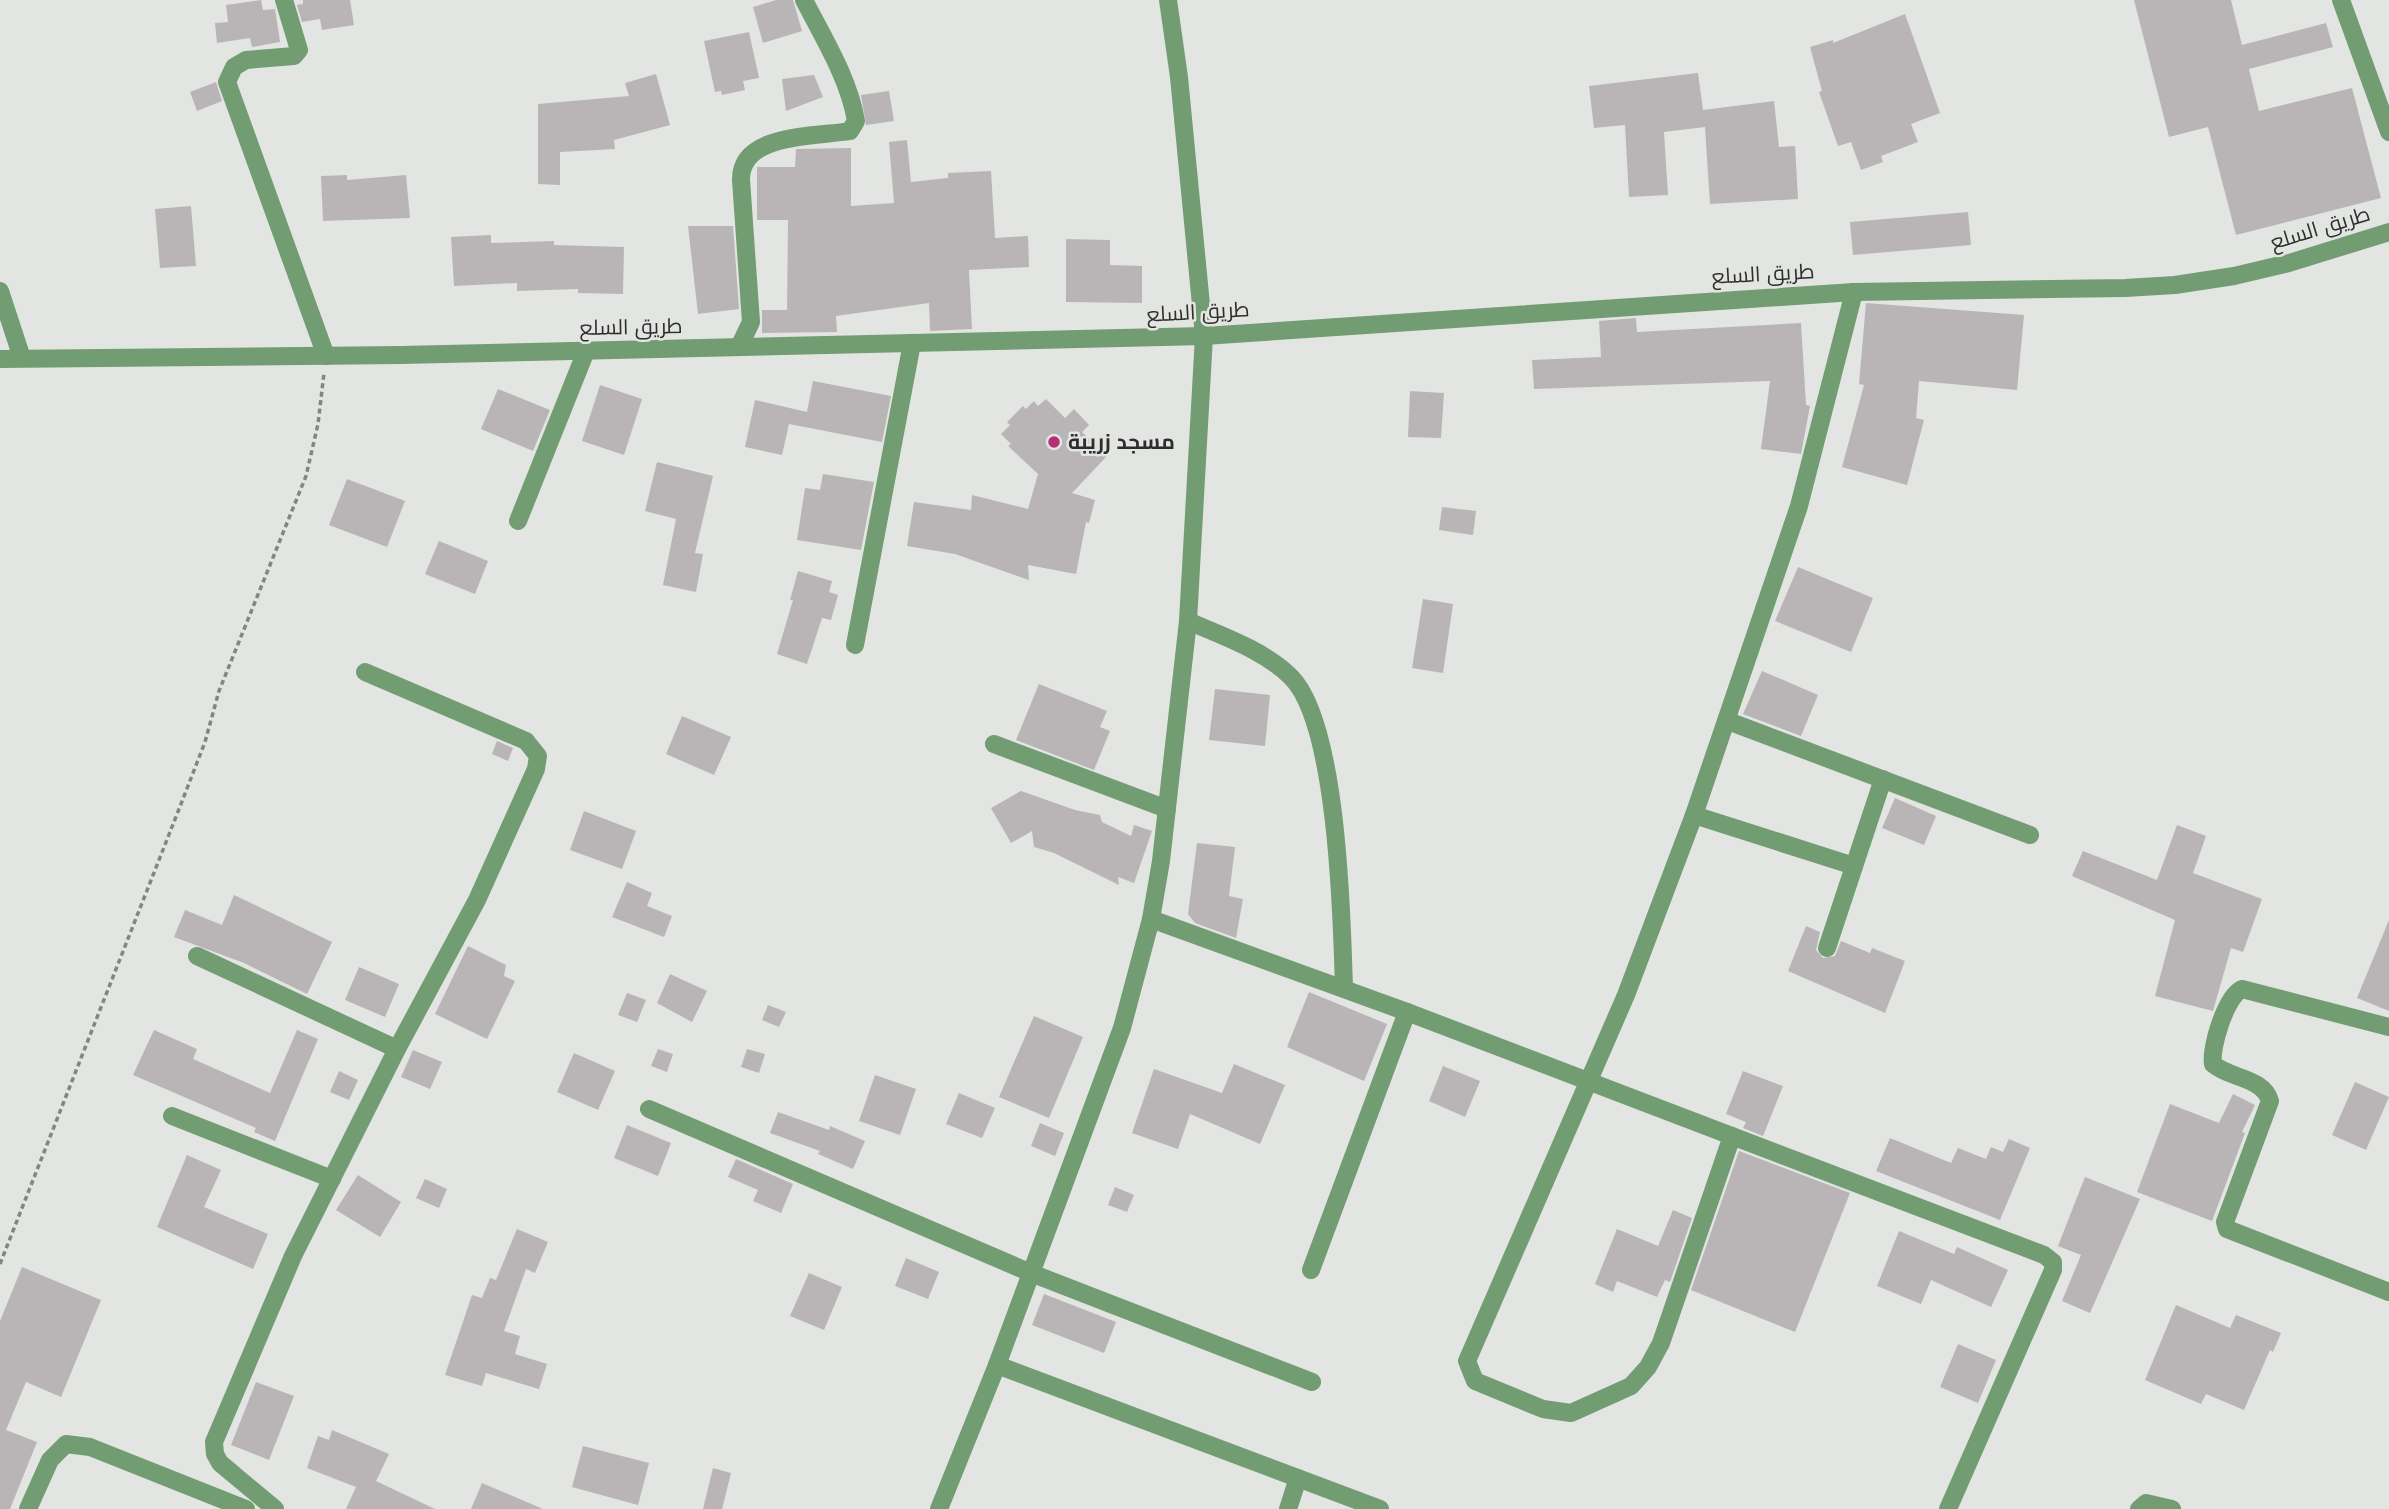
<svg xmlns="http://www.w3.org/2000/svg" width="2389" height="1509" viewBox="0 0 2389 1509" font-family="'Libre Baskerville',Cairo,serif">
  <rect width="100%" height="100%" fill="#e3e5e2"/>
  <g fill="#b9b5b6">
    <polygon points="261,0 263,10 275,9 280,42 252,47 250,38 217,43 215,23 228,22 226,5"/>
    <polygon points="303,0 350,0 354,25 322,30 320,19 302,22 297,5 303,4"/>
    <polygon points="776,0 793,0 802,31 763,43 753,7"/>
    <polygon points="2134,0 2231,0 2242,45 2326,23 2333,47 2249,69 2259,111 2352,88 2381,198 2236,235 2208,127 2169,137"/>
    <polygon points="1905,14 1940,113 1911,124 1918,142 1881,156 1883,162 1861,170 1851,142 1838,146 1819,92 1822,91 1810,47 1833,40 1833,43"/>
    <polygon points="749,32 759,78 743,81 745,90 722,95 721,91 715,92 704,41"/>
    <polygon points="1698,73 1703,110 1774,101 1779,147 1795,146 1798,199 1710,204 1705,127 1664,132 1668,195 1629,197 1625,125 1594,128 1589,86"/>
    <polygon points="656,74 670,125 614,140 615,149 560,152 560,185 538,184 538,104 629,96 625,83"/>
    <polygon points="814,75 823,97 786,111 782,79"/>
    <polygon points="216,82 222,101 197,111 190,92"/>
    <polygon points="889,91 894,121 866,125 861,95"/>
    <polygon points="907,140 911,182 948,178 948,173 991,171 995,238 1028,236 1029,267 969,270 972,329 930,331 929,303 836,316 837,332 762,333 762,310 787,310 788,220 757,220 757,167 795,167 796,149 851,148 851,206 894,203 889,142"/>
    <polygon points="347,175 347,180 406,175 410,218 323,221 321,176"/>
    <polygon points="191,206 196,266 160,268 155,209"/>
    <polygon points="1968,212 1971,245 1853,255 1850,222"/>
    <polygon points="688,226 733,226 739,309 698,314"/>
    <polygon points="491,235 491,243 554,241 554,245 624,247 623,294 578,293 578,289 517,291 517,283 454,286 451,237"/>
    <polygon points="1066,239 1110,240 1110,265 1142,266 1142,303 1066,302"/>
    <polygon points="1866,303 2024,315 2017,390 1919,381 1916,418 1924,420 1907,485 1842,467 1864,385 1859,384"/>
    <polygon points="1636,318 1637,332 1801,323 1806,405 1810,406 1801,454 1761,449 1770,381 1534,389 1532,360 1601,357 1599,321"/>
    <polygon points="813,381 891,396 882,442 789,424 782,455 745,447 755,400 807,412"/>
    <polygon points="600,385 642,399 624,455 582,441"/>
    <polygon points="498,389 550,410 533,451 481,429"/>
    <polygon points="1410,391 1444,393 1441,438 1408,437"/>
    <polygon points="1046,399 1065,418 1074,409 1089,425 1082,432 1107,456 1072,493 1095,500 1089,523 1086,522 1076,574 1028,565 1029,580 955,554 907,546 914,502 971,510 972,495 1028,509 1038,474 1008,446 1011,444 1001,434 1010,425 1007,422 1023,406 1026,409 1034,401 1038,406"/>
    <polygon points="657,462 713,476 695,553 703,554 696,592 663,585 676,519 645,511"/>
    <polygon points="823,474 874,482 861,550 797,540 805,488 820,490"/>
    <polygon points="347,479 405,501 387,547 329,525"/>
    <polygon points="1442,507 1476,511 1473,535 1439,530"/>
    <polygon points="439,541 488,561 475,594 425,574"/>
    <polygon points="1798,567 1873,598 1851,652 1775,621"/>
    <polygon points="798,571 832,581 829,592 838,595 831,620 822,618 807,664 777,654 793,600 790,600"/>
    <polygon points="1423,599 1453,604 1443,673 1412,668"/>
    <polygon points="1762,671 1818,695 1801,736 1743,714"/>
    <polygon points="1039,684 1107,711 1100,727 1110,731 1094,770 1016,740"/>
    <polygon points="1215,689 1270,695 1265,746 1209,740"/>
    <polygon points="682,716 731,737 714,775 666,754"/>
    <polygon points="497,741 513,748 508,761 492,754"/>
    <polygon points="1021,791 1075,810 1100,815 1102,822 1131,836 1134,825 1152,831 1134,883 1118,877 1119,885 1054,853 1034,847 1032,831 1011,843 991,808"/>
    <polygon points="1895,798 1936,816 1924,845 1882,828"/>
    <polygon points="584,811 636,831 622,869 570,850"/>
    <polygon points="2177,825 2206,836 2193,873 2262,899 2243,952 2231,948 2213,1011 2155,996 2175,920 2072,876 2083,851 2157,880"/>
    <polygon points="1197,843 1235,847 1229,896 1243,899 1236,938 1195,923 1188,914"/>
    <polygon points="627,882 652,893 647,906 672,916 664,937 612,917"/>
    <polygon points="234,895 332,942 307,994 244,963 174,937 185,910 222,925"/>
    <polygon points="2389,920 2389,1011 2357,998"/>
    <polygon points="1806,926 1820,932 1816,950 1823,958 1835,956 1841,941 1870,953 1872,948 1905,961 1885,1013 1788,971"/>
    <polygon points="468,946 506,965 504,976 515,981 487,1039 435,1014"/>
    <polygon points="359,967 399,984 385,1017 345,1000"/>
    <polygon points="670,974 707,991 692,1022 657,1003"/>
    <polygon points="1309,992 1387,1024 1364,1081 1287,1047"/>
    <polygon points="627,993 646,1000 637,1022 618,1015"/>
    <polygon points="768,1005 786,1012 779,1027 762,1020"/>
    <polygon points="1034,1016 1083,1037 1049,1118 999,1097"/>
    <polygon points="154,1030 197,1049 193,1059 270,1093 297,1030 318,1039 275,1141 254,1132 256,1128 133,1075"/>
    <polygon points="658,1049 673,1054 667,1072 651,1066"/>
    <polygon points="747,1049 765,1054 759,1073 741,1067"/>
    <polygon points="413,1050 442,1062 430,1089 401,1077"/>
    <polygon points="574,1053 615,1071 598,1110 557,1092"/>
    <polygon points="1234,1064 1285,1085 1260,1144 1190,1114 1178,1149 1132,1133 1154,1069 1222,1093"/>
    <polygon points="1443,1066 1480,1081 1465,1117 1429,1101"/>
    <polygon points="339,1071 358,1080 349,1100 330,1092"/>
    <polygon points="1743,1071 1783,1086 1763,1136 1743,1128 1746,1122 1726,1114"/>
    <polygon points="875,1075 916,1089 900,1135 859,1121"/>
    <polygon points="2355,1082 2389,1097 2366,1150 2332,1135"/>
    <polygon points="959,1093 995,1108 982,1138 946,1124"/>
    <polygon points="2233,1094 2255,1105 2242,1132 2245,1133 2212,1221 2137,1192 2170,1104 2219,1123"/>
    <polygon points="778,1112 829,1130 830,1126 865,1141 853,1169 818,1154 820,1151 770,1133"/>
    <polygon points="1040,1123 1064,1133 1055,1156 1031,1146"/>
    <polygon points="627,1125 671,1143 658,1176 614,1158"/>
    <polygon points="1890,1138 1951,1163 1958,1148 1986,1159 1991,1147 2003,1152 2009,1139 2030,1148 2000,1220 1876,1171"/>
    <polygon points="1739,1151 1850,1193 1795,1332 1691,1290"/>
    <polygon points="187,1155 221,1170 204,1207 268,1234 253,1269 157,1227"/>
    <polygon points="736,1159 793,1184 781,1213 753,1201 758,1190 728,1177"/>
    <polygon points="358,1175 401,1202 380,1237 336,1210"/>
    <polygon points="2085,1177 2140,1199 2090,1313 2062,1301 2081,1255 2058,1246"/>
    <polygon points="425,1179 447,1189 439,1208 416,1198"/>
    <polygon points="1115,1187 1134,1195 1127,1212 1108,1205"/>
    <polygon points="1673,1210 1692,1218 1670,1282 1665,1280 1657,1297 1617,1281 1613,1292 1595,1284 1617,1229 1658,1246"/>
    <polygon points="517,1229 548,1242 535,1273 526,1269 504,1331 520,1336 515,1354 547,1364 539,1389 486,1373 482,1386 445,1375 472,1295 482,1298 490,1278 496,1280"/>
    <polygon points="1899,1231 1954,1254 1957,1247 2008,1270 1991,1307 1931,1280 1921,1304 1877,1286"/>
    <polygon points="906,1258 939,1272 928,1299 895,1286"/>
    <polygon points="22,1267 101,1300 61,1397 26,1382 6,1430 37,1442 10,1509 0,1509 0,1321"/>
    <polygon points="809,1273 842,1287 824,1330 790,1316"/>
    <polygon points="1044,1294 1116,1322 1104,1353 1032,1325"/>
    <polygon points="2176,1305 2230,1328 2236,1315 2281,1333 2273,1352 2270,1350 2244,1410 2206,1394 2201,1404 2145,1380"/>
    <polygon points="1958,1344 1996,1360 1978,1403 1940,1387"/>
    <polygon points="256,1382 294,1396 269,1460 231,1445"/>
    <polygon points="332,1430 389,1454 376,1481 435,1509 346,1509 356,1487 307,1468 318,1436 329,1440"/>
    <polygon points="583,1446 649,1463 638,1505 572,1487"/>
    <polygon points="713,1468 731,1473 722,1509 703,1509"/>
    <polygon points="482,1483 543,1509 471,1509"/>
  </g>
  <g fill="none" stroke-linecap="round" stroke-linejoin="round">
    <polyline stroke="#838583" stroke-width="3.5" stroke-dasharray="5 3.5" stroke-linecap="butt" points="0,1264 181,804 205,742 219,691 306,476 318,424 324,373"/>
    <g stroke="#729c72" stroke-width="18">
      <polyline points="284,0 299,50 294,56 246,60 234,67 227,82 326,356"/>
      <polyline points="2341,0 2389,132"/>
      <polyline points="0,291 22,358"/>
      <path d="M739,347l12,-25 -10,-142c-1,-47 74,-43 109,-49l6,-10c-7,-42 -32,-82 -52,-121"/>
      <polyline points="0,359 401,355 1204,336 1854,292 2125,288 2175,285 2234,276 2289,263 2389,232"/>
      <polyline points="518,521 586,351"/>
      <path d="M1188,621c34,15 76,29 103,56 47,47 51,244 53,312"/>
      <polyline points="855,645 912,343"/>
      <polyline points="1728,721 2030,835"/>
      <polyline points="994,744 1167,809"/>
      <polyline points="1694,815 1854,866"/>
      <polyline points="1151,919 1407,1012 2044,1255 2053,1262 2053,1270 1948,1509"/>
      <polyline points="1827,948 1883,779"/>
      <polyline points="197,956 397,1049"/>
      <path d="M2389,1027l-147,-38c-16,7 -32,59 -29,75 17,15 50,13 57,37l-45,121 2,7 162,63"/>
      <polyline points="649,1109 1031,1273 1312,1382"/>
      <polyline points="172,1116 332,1179"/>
      <polyline points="1732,1136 1661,1343 1648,1367 1631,1386 1571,1413 1543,1409 1475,1381 1467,1361 1626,995 1694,815 1799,506 1854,292"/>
      <polyline points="1311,1270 1407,1012"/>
      <polyline points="997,1365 1380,1509"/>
      <polyline points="28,1509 50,1460 66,1444 90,1447 246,1509"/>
      <polyline points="275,1509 220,1463 215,1454 214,1442 293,1256 397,1049 477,900 536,769 538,756 526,741 365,672"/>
      <polyline points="939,1509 997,1365 1122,1028 1151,919 1161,861 1188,621 1204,336 1179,77 1168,0"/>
      <polyline points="1288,1509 1298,1478"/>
      <polyline points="2139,1509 2146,1503 2172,1509"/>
    </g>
  </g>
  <circle fill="#b52f73" stroke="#e3e5e2" stroke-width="2.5" cx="1054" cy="442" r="7"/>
  <g text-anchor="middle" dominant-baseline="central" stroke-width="5" stroke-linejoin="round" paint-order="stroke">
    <g font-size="21" fill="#2c2d2c" stroke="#e3e5e2">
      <text transform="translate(2320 228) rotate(-17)">طريق السلع</text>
      <text transform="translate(1763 274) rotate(-3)">طريق السلع</text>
      <text transform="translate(1198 312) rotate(-3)">طريق السلع</text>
      <text transform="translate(631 327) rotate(-1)">طريق السلع</text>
    </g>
    <g font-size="21" font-weight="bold" fill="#2c2d2c" stroke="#e3e5e2" text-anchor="start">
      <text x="1068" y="442">مسجد زريبة</text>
    </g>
  </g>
</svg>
